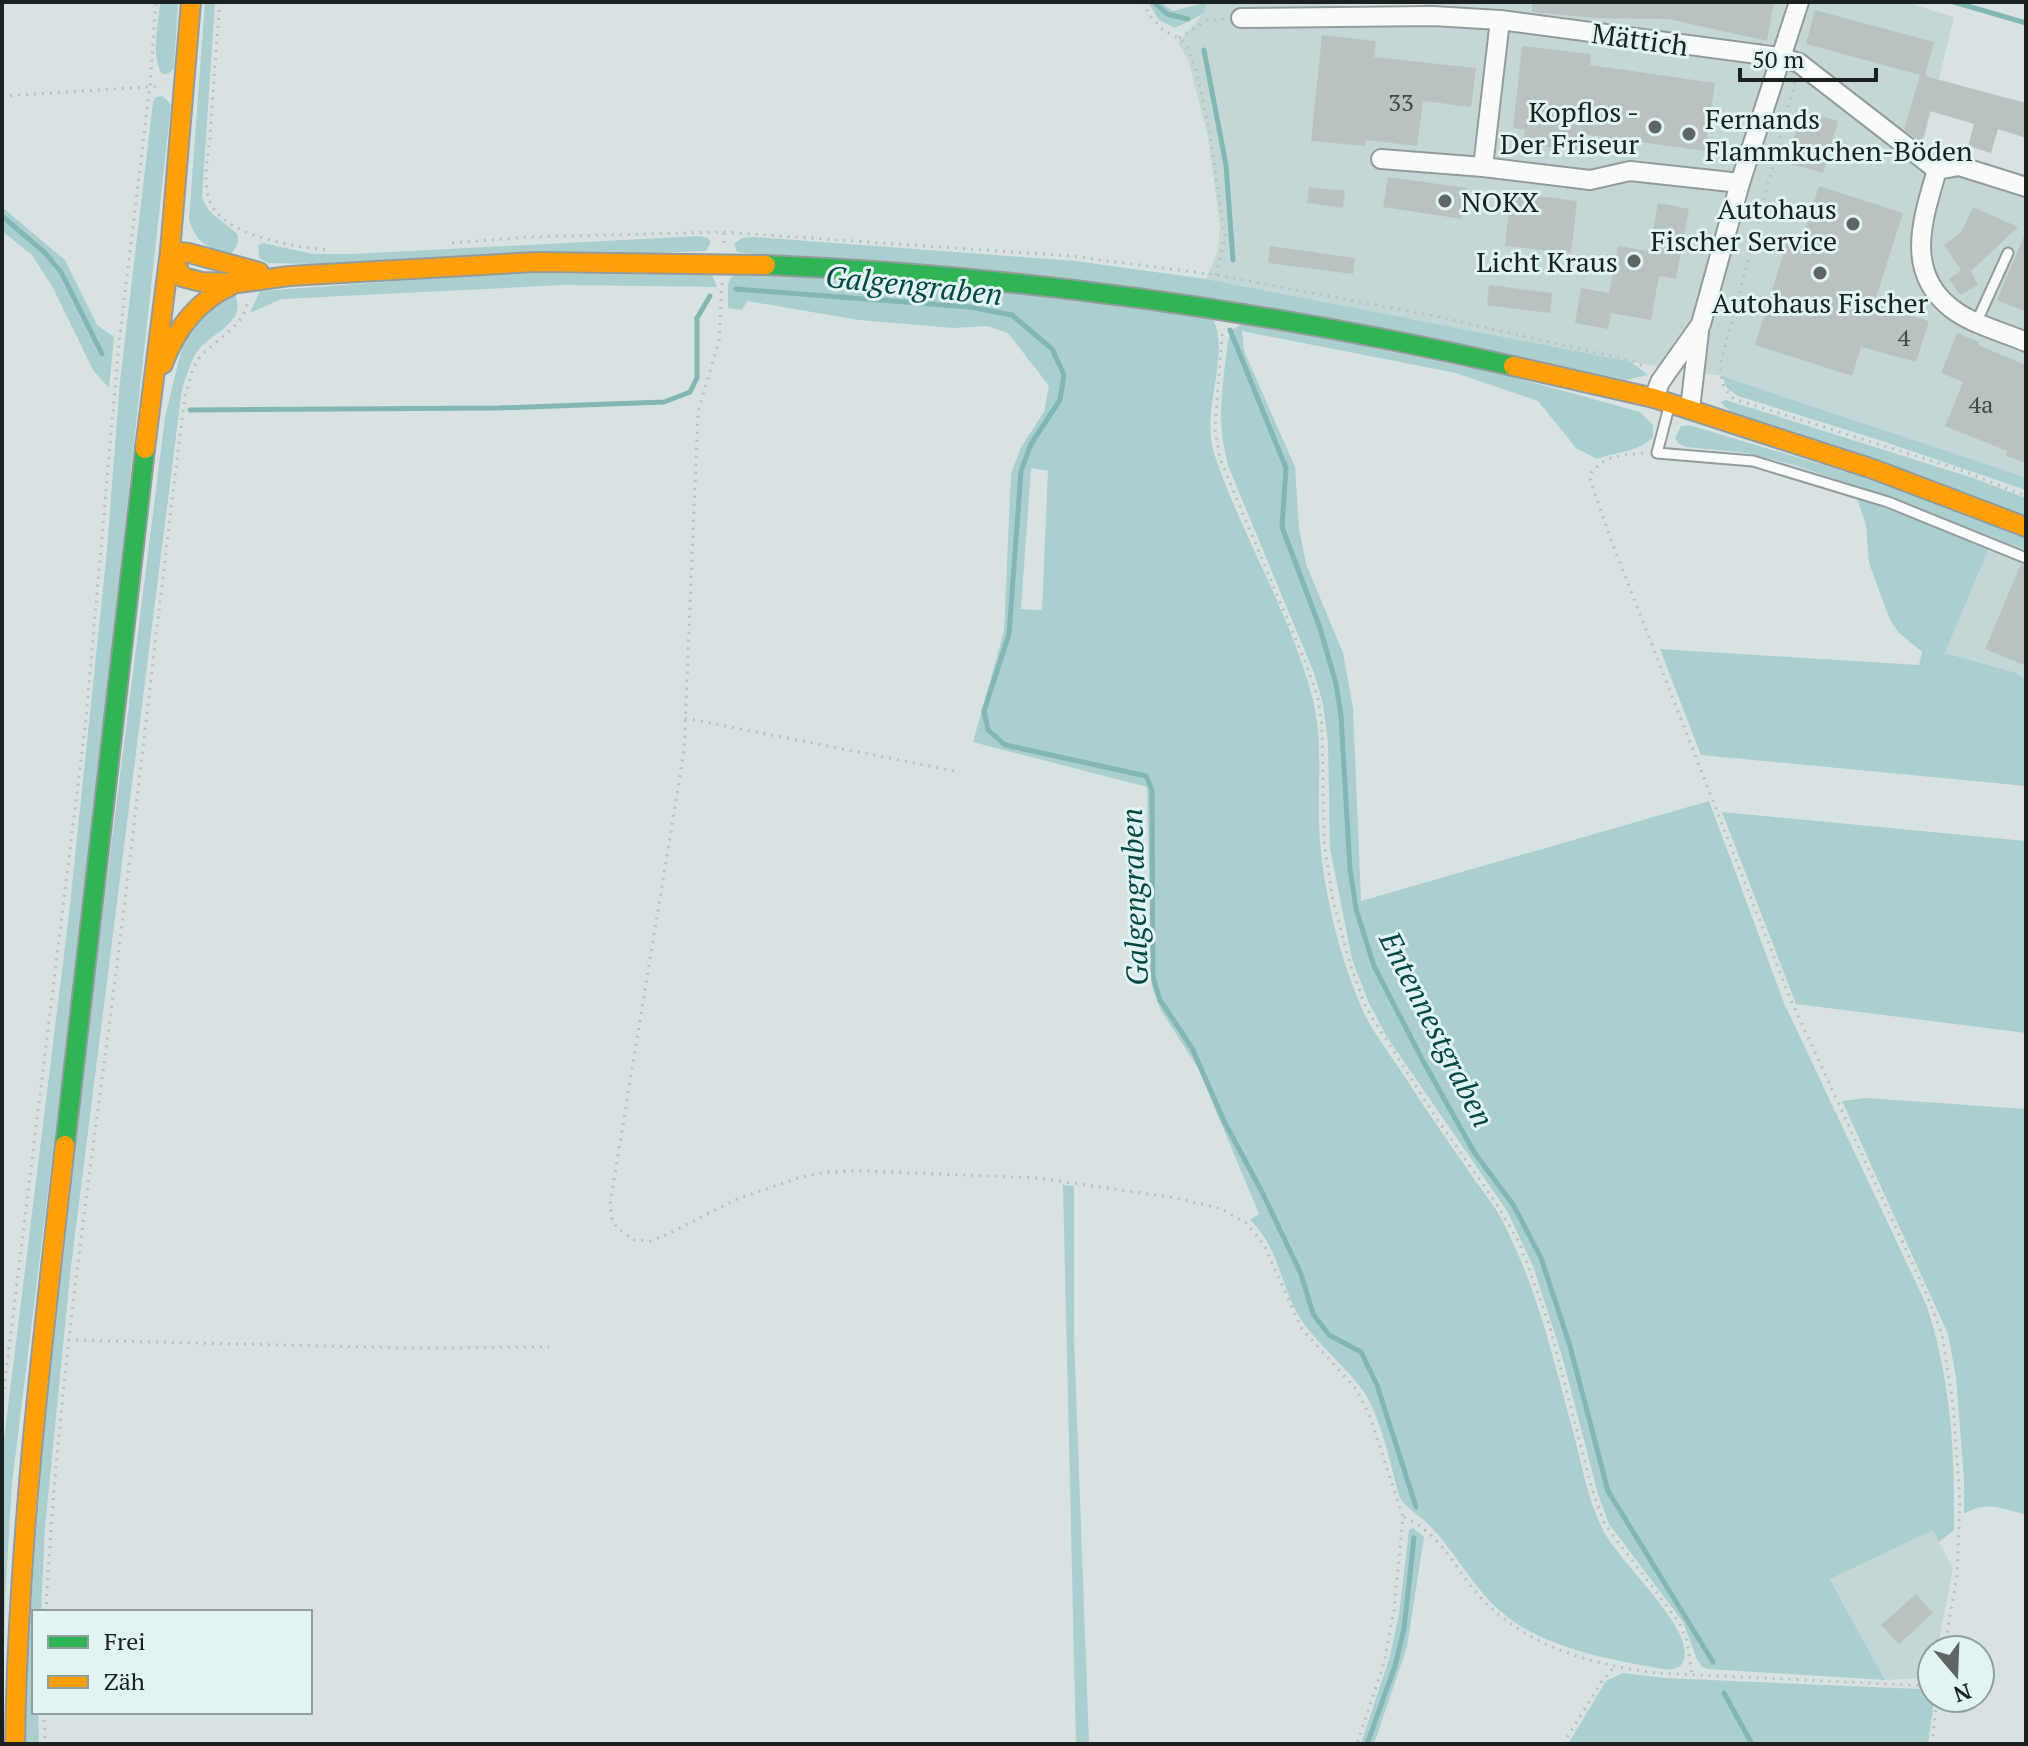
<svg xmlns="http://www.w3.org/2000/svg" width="2028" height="1746" viewBox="0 0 2028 1746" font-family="'PT Serif',serif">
  <rect width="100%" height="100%" fill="#d8e2e2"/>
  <g fill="#c4d7d6">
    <polygon points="1207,2 1290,2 1414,10 1423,9 1425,2 1905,2 1954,17 1922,148 2026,182 2026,478 1722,376 1612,359 1206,279 1218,251 1220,225 1208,137 1188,60 1178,43 1203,14"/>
    <polygon points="1994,536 2026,550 2026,680 2017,673 1945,653"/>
    <polygon points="1933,1530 1953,1569 1937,1650 1932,1650 1932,1672 1923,1678 1885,1680 1830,1578"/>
  </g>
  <g fill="#abcfce" fill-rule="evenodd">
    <path d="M160,2h18l-4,66 -6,6h-6c-12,-19 -3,-51 -2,-72z"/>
    <path d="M205,2h10l-13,195c7,20 21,23 35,37 3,9 -1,15 -8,21 -21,-7 -34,-13 -40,-36z"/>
    <polygon points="1148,2 1161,2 1173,11 1207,2 1203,14 1175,28 1159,20"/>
    <polygon points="163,96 171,105 83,908 12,1483 5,1599 2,1744 2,1456 69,914 107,550 120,381 153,102 156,97"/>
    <polygon points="2,207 65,260 97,325 114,337 109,388 93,370 52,286 32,255 2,231"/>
    <polygon points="699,236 708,238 711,242 706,251 316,264 268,263 259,258 258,245 263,243 313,254 352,254"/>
    <polygon points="754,237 1075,261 1206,279 1631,362 1648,375 1625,380 1447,341 737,252 734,244 742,238"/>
    <polygon points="508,273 712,275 717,287 564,285 281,299 250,313 260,291"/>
    <path d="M738,274l245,12 228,30c22,35 -11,92 3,137 28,84 77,161 99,247 12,49 2,102 8,152 6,54 21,113 44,163 10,20 24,38 36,56 31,48 63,94 96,140 39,70 56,147 77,224 8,31 14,64 28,93 14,32 92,99 82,131 -4,16 -26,9 -37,7 -43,-7 -108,-22 -142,-51 -30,-24 -48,-61 -74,-88 -10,-11 -22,-16 -31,-29 -9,-30 -20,-87 -39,-110 -21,-28 -51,-49 -67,-81 -15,-31 -18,-63 -44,-87l9,-6 -61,-146 -38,-59 -8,-23 -5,-199 -174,-45 31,-111 7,-157 10,-27 23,-35 5,-26 -41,-53 -21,-7 -34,2 -94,-8 -112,-19 -5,9 -14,-2v-23l3,-8zM1031,468l17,3 -6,139 -21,-1z"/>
    <path d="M235,295c12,26 -22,38 -35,53 -10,12 -13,27 -18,41l-111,877 -26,261 -4,85h-7v100h4l1,32h-14v-63l29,-379 111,-885 20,-82 8,-15z"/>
    <path d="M1245,322l265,54 130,36 13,13v12c-14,15 -38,15 -56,22l-21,-11 -38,-47 -82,-28 -214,-42 2,20 51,116 4,61 7,36 37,89 10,55 8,193 348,-100 75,202 142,301c25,74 29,148 28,226l-15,12 -6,-12 -103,49 55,101 -177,-11 -7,-3 -5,-9 -13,-35 -74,-98 -11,-30 -36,-138 -29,-90 -26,-55 -120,-174 -19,-36 -16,-42 -22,-111 -2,-105 -5,-39 -9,-31 -85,-205c-14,-48 -6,-81 -1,-129l5,-10z"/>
    <polygon points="1722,376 2010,472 2026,478 2026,490 1879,440 1738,396 1727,388"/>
    <polygon points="1726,400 1973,478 2026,498 2026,518 1731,412 1720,402"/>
    <polygon points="1689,425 1873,480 2026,536 2026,550 1888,497 1794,465 1747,453 1686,447 1678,443 1675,438 1681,426"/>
    <polygon points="1857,498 1990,546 1945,653 2017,673 2026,680 2026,786 1701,755 1660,649 1919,665 1922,652 1899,633 1890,620 1869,563 1866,525"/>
    <polygon points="1722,812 2026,841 2026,1033 1796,1004"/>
    <path d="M1866,1098l160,11v406c-23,-6 -40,-15 -62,-1v-34l-8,-103 -8,-43 -106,-233z"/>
    <polygon points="1063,1185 1074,1186 1074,1337 1089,1744 1076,1744"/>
    <polygon points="1413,1528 1424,1537 1407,1647 1374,1744 1361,1744 1390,1656 1399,1614 1409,1530"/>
    <polygon points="1623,1673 1665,1678 1919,1689 1927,1691 1934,1701 1928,1744 1568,1744 1606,1681"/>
  </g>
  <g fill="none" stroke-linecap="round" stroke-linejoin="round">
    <g stroke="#83b7b4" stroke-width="5">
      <polyline points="1154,2 1167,14 1188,19"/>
      <polyline points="1954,2 2026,23"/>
      <polyline points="1204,50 1226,165 1233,260"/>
      <polyline points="2,216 45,253 61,272 102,354"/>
      <polyline points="736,289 970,307 1012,315 1052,349 1064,375 1060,400 1031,444 1021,471 1009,634 984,711 988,730 1005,745 1146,776 1152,790 1153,977 1160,1000 1192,1048 1225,1123 1262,1192 1301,1274 1313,1314 1329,1335 1361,1352 1377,1385 1416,1507"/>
      <polyline points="1230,330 1286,468 1282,527 1320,628 1336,684 1341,716 1350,869 1356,909 1374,966 1423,1061 1474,1152 1514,1206 1541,1258 1570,1346 1608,1491 1713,1662"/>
      <polyline points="190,410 498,408 664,402 690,392 697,378 697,318 710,296"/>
      <polyline points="1724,1693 1752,1744"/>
      <polyline points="1367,1744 1395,1666 1404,1629 1414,1538"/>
    </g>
  </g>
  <g fill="#bac2c1">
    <polygon points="1532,2 1774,2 1767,41 1668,19 1595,18 1532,12"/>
    <polygon points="1815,10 1934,42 1925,76 2026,103 2026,138 1998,129 1991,153 1968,146 1974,124 1930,111 1922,142 1920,141 1904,130 1920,75 1806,44"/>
    <polygon points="1322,35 1376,41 1374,57 1476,68 1471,107 1423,101 1417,146 1366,140 1365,146 1311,141"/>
    <polygon points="1522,46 1591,54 1590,65 1715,83 1705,151 1582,134 1580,151 1523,144 1525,130 1513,128"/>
    <polygon points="1802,110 1838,121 1823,173 1787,163"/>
    <polygon points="1388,177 1467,188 1462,219 1383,207"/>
    <polygon points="1819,186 1903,213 1874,304 1929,321 1916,362 1861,347 1852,376 1755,345 1787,242 1800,246"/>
    <polygon points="1309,187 1345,191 1343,208 1307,203"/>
    <polygon points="1511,193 1577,201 1571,253 1505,246"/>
    <polygon points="1658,203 1689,209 1676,279 1659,276 1651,320 1611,313 1608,329 1575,323 1581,288 1609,293 1618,246 1649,251"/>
    <polygon points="1973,207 2018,227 1971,271 1978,285 1960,295 1949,279 1961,270 1944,245 1962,231"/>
    <polygon points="2026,232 2026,312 1997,300"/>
    <polygon points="1270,246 1355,258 1353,274 1268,263"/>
    <polygon points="1489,285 1552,293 1550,313 1487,305"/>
    <polygon points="1957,333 1979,342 1978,345 2026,365 2026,463 2006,456 2007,451 1945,426 1963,382 1941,373"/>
    <polygon points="2021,564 2026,565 2026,666 1985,649"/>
    <polygon points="1916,1594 1933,1613 1899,1644 1881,1625"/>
  </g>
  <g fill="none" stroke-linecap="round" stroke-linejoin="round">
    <g stroke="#949c9b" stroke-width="13">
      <g id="lane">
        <polyline points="1977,321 2008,253"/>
        <polyline points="1669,407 1657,453 1753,461 1888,502 2026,558"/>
      </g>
    </g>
    <g stroke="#949c9b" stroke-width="22">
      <g id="street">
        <polyline points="1241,18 1433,16 1500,20 1780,57 1799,63 1937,170"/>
        <polyline points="1500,20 1483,167 1590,180 1630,171 1740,183"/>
        <polyline points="1381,159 1483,167"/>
        <path d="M2026,187l-67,-21 -22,4c-14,48 -33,101 14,138 20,16 52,24 75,34"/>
        <polyline points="1654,398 1660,382 1701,324 1740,183 1799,2"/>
        <polyline points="1690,409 1699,332"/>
      </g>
    </g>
    <g stroke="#949c9b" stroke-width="22">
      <g id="fast">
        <path d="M766,265c251,10 502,46 747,101"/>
        <polyline points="65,1145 145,449"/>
      </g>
    </g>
    <g stroke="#949c9b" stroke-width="22">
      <g id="slow">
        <polyline points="170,251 182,277 202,282 238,283 289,276 536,262 766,265"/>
        <polyline points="170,251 189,253 259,272"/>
        <path d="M163,364c13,-36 34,-63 69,-79"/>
        <polyline points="1513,366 1654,398 1873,469 2026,527"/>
        <polyline points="145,449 170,251 191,2"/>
        <path d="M15,1744c3,-201 27,-400 50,-599"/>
      </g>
    </g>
    <g stroke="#bbbfbf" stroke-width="3" stroke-dasharray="2 6" stroke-linecap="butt">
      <path d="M220,2c-4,45 -7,90 -10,135 -2,19 -7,44 -1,62 11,37 87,48 119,51"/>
      <polyline points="1144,2 1149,15 1164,31 1179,38 1188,49 1196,69 1209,129 1225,237 1216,275"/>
      <polyline points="1179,38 1207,20 1225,19"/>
      <path d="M1795,82l-74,280c-1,16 1,25 13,37l227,71 65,26"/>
      <polyline points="2,96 162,86"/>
      <polyline points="452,243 527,237 724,232 1071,256 1216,275 1435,316 1633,361 1647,368"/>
      <polyline points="724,243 724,232"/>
      <polyline points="722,283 719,341 698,412 684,751 610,1204 612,1219 617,1228 634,1240 650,1241 666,1235 737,1199 798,1178 826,1172 866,1171 1038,1178 1176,1198 1222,1209 1246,1223 1264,1245 1302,1329 1356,1389 1369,1414 1403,1517 1394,1610 1384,1663 1357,1744"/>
      <polyline points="1222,334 1215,429 1220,459 1306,664 1318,698 1322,726 1324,842 1333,901 1350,964 1366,1008 1437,1119 1496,1203 1520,1244 1550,1327 1592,1489 1605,1525 1679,1622 1687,1641 1692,1675"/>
      <path d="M1643,453c-23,2 -41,3 -54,23l22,64 179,458 136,295 16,41 11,70 7,98 -3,74 -13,74"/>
      <polyline points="685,718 960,772"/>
      <polyline points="68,1340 411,1348 549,1347"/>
      <polyline points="2,1405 86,719 119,343 150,85 156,2"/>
      <path d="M1404,1517c7,4 15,8 21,13 20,15 37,47 55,67 45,49 112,68 177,76l275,13"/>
      <path d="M46,1612c10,-209 41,-416 68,-624 25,-197 46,-395 71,-592 4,-11 6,-27 13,-36 14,-20 47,-32 49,-58"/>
      <polyline points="44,1712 45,1744"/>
      <polyline points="1563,1744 1602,1681 1614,1667"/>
      <polyline points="1932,1744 1937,1698"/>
    </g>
    <use href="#lane" stroke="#f9fbfb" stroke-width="9"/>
    <use href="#street" stroke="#f9fbfb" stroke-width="18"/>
    <use href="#fast" stroke="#30b455" stroke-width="18"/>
    <use href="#slow" stroke="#ff9f0a" stroke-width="18"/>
  </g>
  <g fill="#5d6565" stroke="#e1f3f2" stroke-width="3">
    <circle cx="1655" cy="127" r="8"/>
    <circle cx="1689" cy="134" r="8"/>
    <circle cx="1445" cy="201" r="8"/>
    <circle cx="1853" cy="224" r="8"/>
    <circle cx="1634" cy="261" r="8"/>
    <circle cx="1820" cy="273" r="8"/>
  </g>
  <g text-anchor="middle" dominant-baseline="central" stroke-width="6" stroke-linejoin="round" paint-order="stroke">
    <g font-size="24" fill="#434949">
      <text x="1401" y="102">33</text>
      <text x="1904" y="337">4</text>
      <text x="1981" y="404">4a</text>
    </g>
    <g font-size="28" fill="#1b2121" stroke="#e1f3f2">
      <text transform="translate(1640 39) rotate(8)">Mättich</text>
    </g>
    <g font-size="28" fill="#1b2121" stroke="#e1f3f2" text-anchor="end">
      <text x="1639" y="111">Kopflos -<tspan x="1639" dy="32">Der Friseur</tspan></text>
      <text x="1705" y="118" text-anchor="start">Fernands<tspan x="1705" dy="32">Flammkuchen-Böden</tspan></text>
      <text x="1461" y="201" text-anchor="start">NOKX</text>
      <text x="1837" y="208">Autohaus<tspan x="1837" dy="32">Fischer Service</tspan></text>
      <text x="1618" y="261">Licht Kraus</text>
      <text x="1820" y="302" text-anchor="middle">Autohaus Fischer</text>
    </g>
    <g font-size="30" font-style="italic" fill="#034745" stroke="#e1f3f2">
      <text transform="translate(914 285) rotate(6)">Galgengraben</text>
      <text transform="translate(1134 897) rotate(-92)">Galgengraben</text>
      <text transform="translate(1437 1029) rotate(63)">Entennestgraben</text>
    </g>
  </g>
  <rect width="2028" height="1746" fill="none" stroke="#1b2121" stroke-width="8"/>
  <rect x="32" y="1610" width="280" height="104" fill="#e1f3f2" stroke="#929f9e" stroke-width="2"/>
  <rect x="48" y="1636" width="40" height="12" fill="#30b455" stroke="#929f9e" stroke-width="2"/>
  <text x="104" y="1650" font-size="24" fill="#1b2121">Frei</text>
  <rect x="48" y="1676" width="40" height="12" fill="#ff9f0a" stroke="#929f9e" stroke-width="2"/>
  <text x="104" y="1690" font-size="24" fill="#1b2121">Zäh</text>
  <g transform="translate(1956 1674) rotate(161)"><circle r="38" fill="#e1f3f2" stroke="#929f9e" stroke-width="2"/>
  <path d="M0-6L14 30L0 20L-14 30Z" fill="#5d6565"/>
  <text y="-12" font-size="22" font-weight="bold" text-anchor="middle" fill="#1b2121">N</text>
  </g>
  <path d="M1740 68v12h136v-12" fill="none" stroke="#1b2121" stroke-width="4"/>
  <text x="1752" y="68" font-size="24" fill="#1b2121" stroke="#e1f3f2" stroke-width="6" paint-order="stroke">50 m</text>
</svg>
